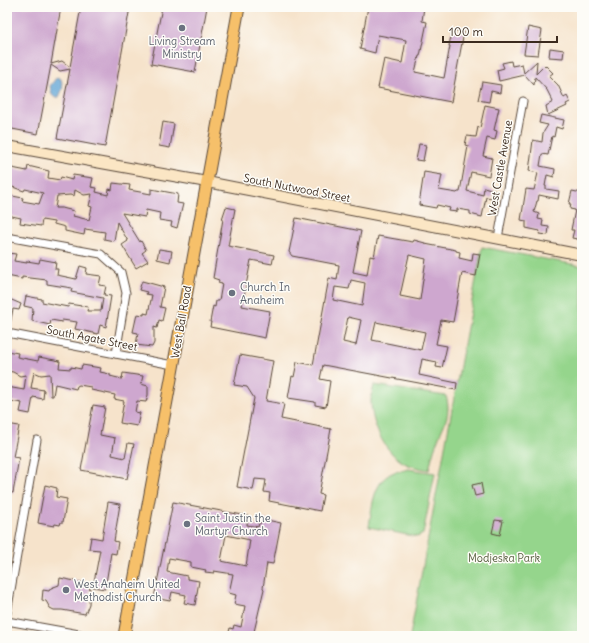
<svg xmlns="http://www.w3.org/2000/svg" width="589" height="643" viewBox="0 0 589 643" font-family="Delius,sans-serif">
  <rect width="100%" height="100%" fill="#fdfcf7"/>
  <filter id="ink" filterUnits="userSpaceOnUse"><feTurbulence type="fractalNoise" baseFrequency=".025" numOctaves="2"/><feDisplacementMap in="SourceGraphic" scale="8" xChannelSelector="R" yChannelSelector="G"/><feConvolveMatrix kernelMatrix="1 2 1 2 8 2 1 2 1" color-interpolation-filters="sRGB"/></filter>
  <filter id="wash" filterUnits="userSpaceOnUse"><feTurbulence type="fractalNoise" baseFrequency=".012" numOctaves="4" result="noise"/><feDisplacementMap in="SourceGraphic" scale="16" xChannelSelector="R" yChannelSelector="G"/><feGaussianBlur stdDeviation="0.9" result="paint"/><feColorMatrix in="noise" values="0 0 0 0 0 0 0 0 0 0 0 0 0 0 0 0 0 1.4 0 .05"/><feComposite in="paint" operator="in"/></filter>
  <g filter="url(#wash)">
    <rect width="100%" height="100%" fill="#f6e3cb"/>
    <g fill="#95d58c" stroke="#688055">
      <polygon points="482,247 582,266 582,636 410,636"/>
      <path d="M374,385l72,11c6,20 -3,28 -9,46 -4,9 -6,19 -8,28 -11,-2 -23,-4 -32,-12 -16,-13 -26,-37 -26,-58 0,-5 2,-10 3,-15z"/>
      <path d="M408,469l27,4 -12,61 -6,3 -48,-10c3,-19 4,-45 23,-54 5,-2 11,-2 16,-4z"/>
    </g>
    <polygon fill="#5fa4d5" stroke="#4d677a" points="57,77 61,79 63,88 59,97 55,98 52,95 50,86"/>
    <g id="blocks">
      <g fill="#cea7cf" fill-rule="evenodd">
        <polygon points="12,7 61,7 51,64 62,61 70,67 81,7 130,7 105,147 57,138 70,69 60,71 51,65 38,134 7,128 7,36"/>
        <polygon points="162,7 207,7 195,72 151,64"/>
        <polygon points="368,7 424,7 422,21 427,22 420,56 419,56 415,72 444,78 450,46 449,46 452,30 464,32 451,102 378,88 384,59 402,63 406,40 378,35 375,53 360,49"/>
        <polygon points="528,27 542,30 538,55 524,54"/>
        <polygon points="550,48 564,50 563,58 549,57"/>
        <polygon points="511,61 512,66 522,64 524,73 537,61 536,74 545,65 553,73 549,76 558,85 564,98 567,96 570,102 566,104 567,106 548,115 546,106 553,102 547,90 535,77 534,85 525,75 499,81 497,70 504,68 502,63"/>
        <polygon points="482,82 501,85 500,93 491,91 489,102 478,100"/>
        <polygon points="485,105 499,108 494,130 497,131 495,140 487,138 483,156 492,158 489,176 471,172 467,191 483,195 484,187 494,190 492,198 486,197 482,217 470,214 470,211 457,209 457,212 449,211 450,208 437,205 436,208 419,205 424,172 442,175 439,190 457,193 458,192 460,192 468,146 465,145 467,136 476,137 478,127 480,128"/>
        <polygon points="541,115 564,120 562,129 556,127 554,137 552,136 548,155 542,154 540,166 555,169 554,177 547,175 545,186 546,186 546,189 559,191 558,199 539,195 538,201 537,201 534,212 539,214 538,219 543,220 542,226 549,227 548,235 539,234 540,231 526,228 526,221 521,220 526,189 534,190 538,173 529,171 533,140 542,142 543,133 548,125 539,123"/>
        <polygon points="163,122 174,124 170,148 159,146"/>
        <polygon points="419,144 426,145 423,161 416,160"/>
        <path d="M28,166l21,5 -1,7 12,2 1,-3 11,3 1,-5 20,3 -2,9 6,1 -1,4 12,3 1,-6 3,1 1,-7 17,2 -1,5 22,4v-5l27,5 -1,9 6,1 -6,24 -6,-2 1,-4 -13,-2 1,-7 -14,-3 -1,7 -23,-4 18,29 1,-1 5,9 -4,3 6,8 -12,7 -14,-23 6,-4 -11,-19 -3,19 -10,-2 1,-7 -20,-3 -1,6 -19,-4v-4l-11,-3v-2l-12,-2 -1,6 -21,-3 1,-5 -14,-3v-20l16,3 -1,3 17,3 4,-11 -18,-4 -1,2 -17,-6v-18l20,4zM75,190l9,5 8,-1 -3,12 3,1 -3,13 -16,-4 1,-5 -12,-3h-7l2,-12 13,-1 4,1z"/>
        <polygon points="572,191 582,193 582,240 572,238 574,230 571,230 575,210 570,209 571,204 569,204"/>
        <polygon points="226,207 235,209 228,246 274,255 272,264 251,260 242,306 270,311 265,338 210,327 211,322 210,322 213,306 215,307 216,301 219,301 222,284 218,283 219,280 213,278 223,219 222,219"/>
        <path d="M296,218l65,13 -8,41 14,3 3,-19 4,1 4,-21 35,6 1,-2 11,3v1l31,6v1l4,1 -1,6 13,3 1,-8 7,1 -4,22 -14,-3 -9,49 -12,-2 -5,24 11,2 -5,22 -6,-1 1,-5 -15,-3 -3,16 38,8 -1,7 -133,-25 -3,14 10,2 -4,26 -11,-2v-3l-27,-4 4,-22 2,1 3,-15 16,3 16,-87 8,2 2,-15 -47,-9 -3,-4zM409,255l17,4 -6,41 -20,-4zM351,280l14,3 -3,23 -29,-6 2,-13 14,2zM348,317l13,3 -5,25 -13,-3zM376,322l49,10 -4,18 -49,-10z"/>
        <polygon points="159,249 172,251 170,262 157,259"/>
        <polygon points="8,253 16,254 14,261 27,263 27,261 39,263 40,259 56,262 55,269 58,269 57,275 76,279 80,266 87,268 86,274 101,276 99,285 106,286 104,295 111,296 106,327 100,325 98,334 75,329 77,322 62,320 62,322 51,320 50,325 32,321 33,308 24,306 26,296 42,299 42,302 68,307 69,304 88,307 87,311 101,311 103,298 71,292 72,288 47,284 47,280 22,277 22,279 7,276 7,268 10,261 7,260"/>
        <polygon points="142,281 164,287 160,307 165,308 162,321 159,320 157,328 154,327 154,343 152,347 136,345 138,333 133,332 137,314 144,315 144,313 148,314 152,295 146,294 147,292 139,290"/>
        <polygon points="7,298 21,304 19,310 13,309 10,325 7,324"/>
        <polygon points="7,351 18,353 17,357 38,361 39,357 60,361 59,368 71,369 71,367 81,369 82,365 101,368 100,372 110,374 110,376 122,379 123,373 143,376 141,384 148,386 148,395 146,402 137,401 135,412 140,413 137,426 120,423 124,401 114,399 115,395 91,390 91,387 79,385 77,386 76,389 55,384 53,396 51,396 50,374 41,375 34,372 31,388 44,390 43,399 33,397 30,414 20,412 22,403 10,401 11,397 7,397 7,387 24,390 26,375 20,376 13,372 7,371"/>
        <polygon points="240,355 273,361 266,401 284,404 281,419 331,429 319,494 323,495 320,511 269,501 270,493 264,492 266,480 255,479 253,490 237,487 254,398 247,387 234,385"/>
        <polygon points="93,405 105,407 100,435 115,438 112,455 125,458 128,443 134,444 127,479 81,470"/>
        <polygon points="7,424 19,426 13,457 19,458 13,493 7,492"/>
        <polygon points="481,483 483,494 475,496 472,485"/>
        <polygon points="45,485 57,488 56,497 67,499 63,522 61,522 60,525 55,524 54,526 38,523"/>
        <polygon points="108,502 120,504 114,541 118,542 116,554 111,553 105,589 93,587 100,550 89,549 91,537 102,539"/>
        <path d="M173,502l75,14 -1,9 11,2 1,-4h2l1,-4 19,4 -8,41 -6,-1 -4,25 1,1 -11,47h-25l2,-8 3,1 1,-4 7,2 4,-21 -11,-2 2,-9 -7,-2 4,-19 -19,-3v2l-9,-1 1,-2 -15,-3v-5l-22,-4 -2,14 20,4v3l12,2 -4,24 -11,-2 2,-8 -14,-3 -2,9 -16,-3zM226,535l24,5 -4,26 -25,-5z"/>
        <polygon points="495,520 503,521 500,535 492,533"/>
        <polygon points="60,578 90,584 89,604 85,614 62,610 54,610 50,608 46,601 42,600 43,590 49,591 51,588 59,585"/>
      </g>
    </g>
  </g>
  <g filter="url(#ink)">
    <use href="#blocks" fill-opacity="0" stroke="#574638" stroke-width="1"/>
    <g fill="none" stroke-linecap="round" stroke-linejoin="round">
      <g stroke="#574638" stroke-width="9">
        <g id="street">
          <polyline points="7,237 101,254 121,272 126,293 116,354"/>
          <polyline points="498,238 523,101"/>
          <polyline points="7,333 173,365"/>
          <polyline points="7,613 37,440"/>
          <polyline points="7,621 90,636"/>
        </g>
      </g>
      <g stroke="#574638" stroke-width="12">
        <polyline id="secondary" points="7,146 207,182 582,255"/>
      </g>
      <g stroke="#574638" stroke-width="13">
        <polyline id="primary" points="124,636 239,7"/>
      </g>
      <use href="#street" stroke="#fff" stroke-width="7"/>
      <use href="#secondary" stroke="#fbe6c4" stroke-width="10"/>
      <use href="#primary" stroke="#f6c06b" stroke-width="11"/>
    </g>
  </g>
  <g fill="#6b7280" stroke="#fdfcf7" stroke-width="1.5">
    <circle cx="182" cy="28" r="4"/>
    <circle cx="232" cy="293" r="4"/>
    <circle cx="187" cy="524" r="4"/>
    <circle cx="66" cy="590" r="4"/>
  </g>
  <g text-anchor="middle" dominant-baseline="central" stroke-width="3" stroke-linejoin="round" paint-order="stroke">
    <g font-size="11" fill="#5b616d" stroke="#fdfcf7" text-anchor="start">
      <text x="182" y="41" text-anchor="middle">Living Stream<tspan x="182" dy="13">Ministry</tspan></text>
      <text x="240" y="287">Church In<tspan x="240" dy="13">Anaheim</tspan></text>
      <text x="195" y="518">Saint Justin the<tspan x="195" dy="13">Martyr Church</tspan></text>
      <text x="74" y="584">West Anaheim United<tspan x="74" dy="13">Methodist Church</tspan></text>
    </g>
    <g font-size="11" fill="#3b2a1e" stroke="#fdfcf7">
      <text transform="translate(500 168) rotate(-80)">West Castle Avenue</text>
      <text transform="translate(297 188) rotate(11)">South Nutwood Street</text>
      <text transform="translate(181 322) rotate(-80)">West Ball Road</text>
      <text transform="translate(92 338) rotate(11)">South Agate Street</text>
    </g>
    <g font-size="11" fill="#565d3f" stroke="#fdfcf7">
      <text x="504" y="558">Modjeska Park</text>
    </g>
  </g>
  <rect width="589" height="643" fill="none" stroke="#fdfcf7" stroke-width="24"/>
  <path d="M443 36v6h114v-6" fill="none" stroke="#3b2a1e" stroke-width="2"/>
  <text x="449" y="36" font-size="12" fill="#3b2a1e" stroke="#fdfcf7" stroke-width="3" paint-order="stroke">100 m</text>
</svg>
